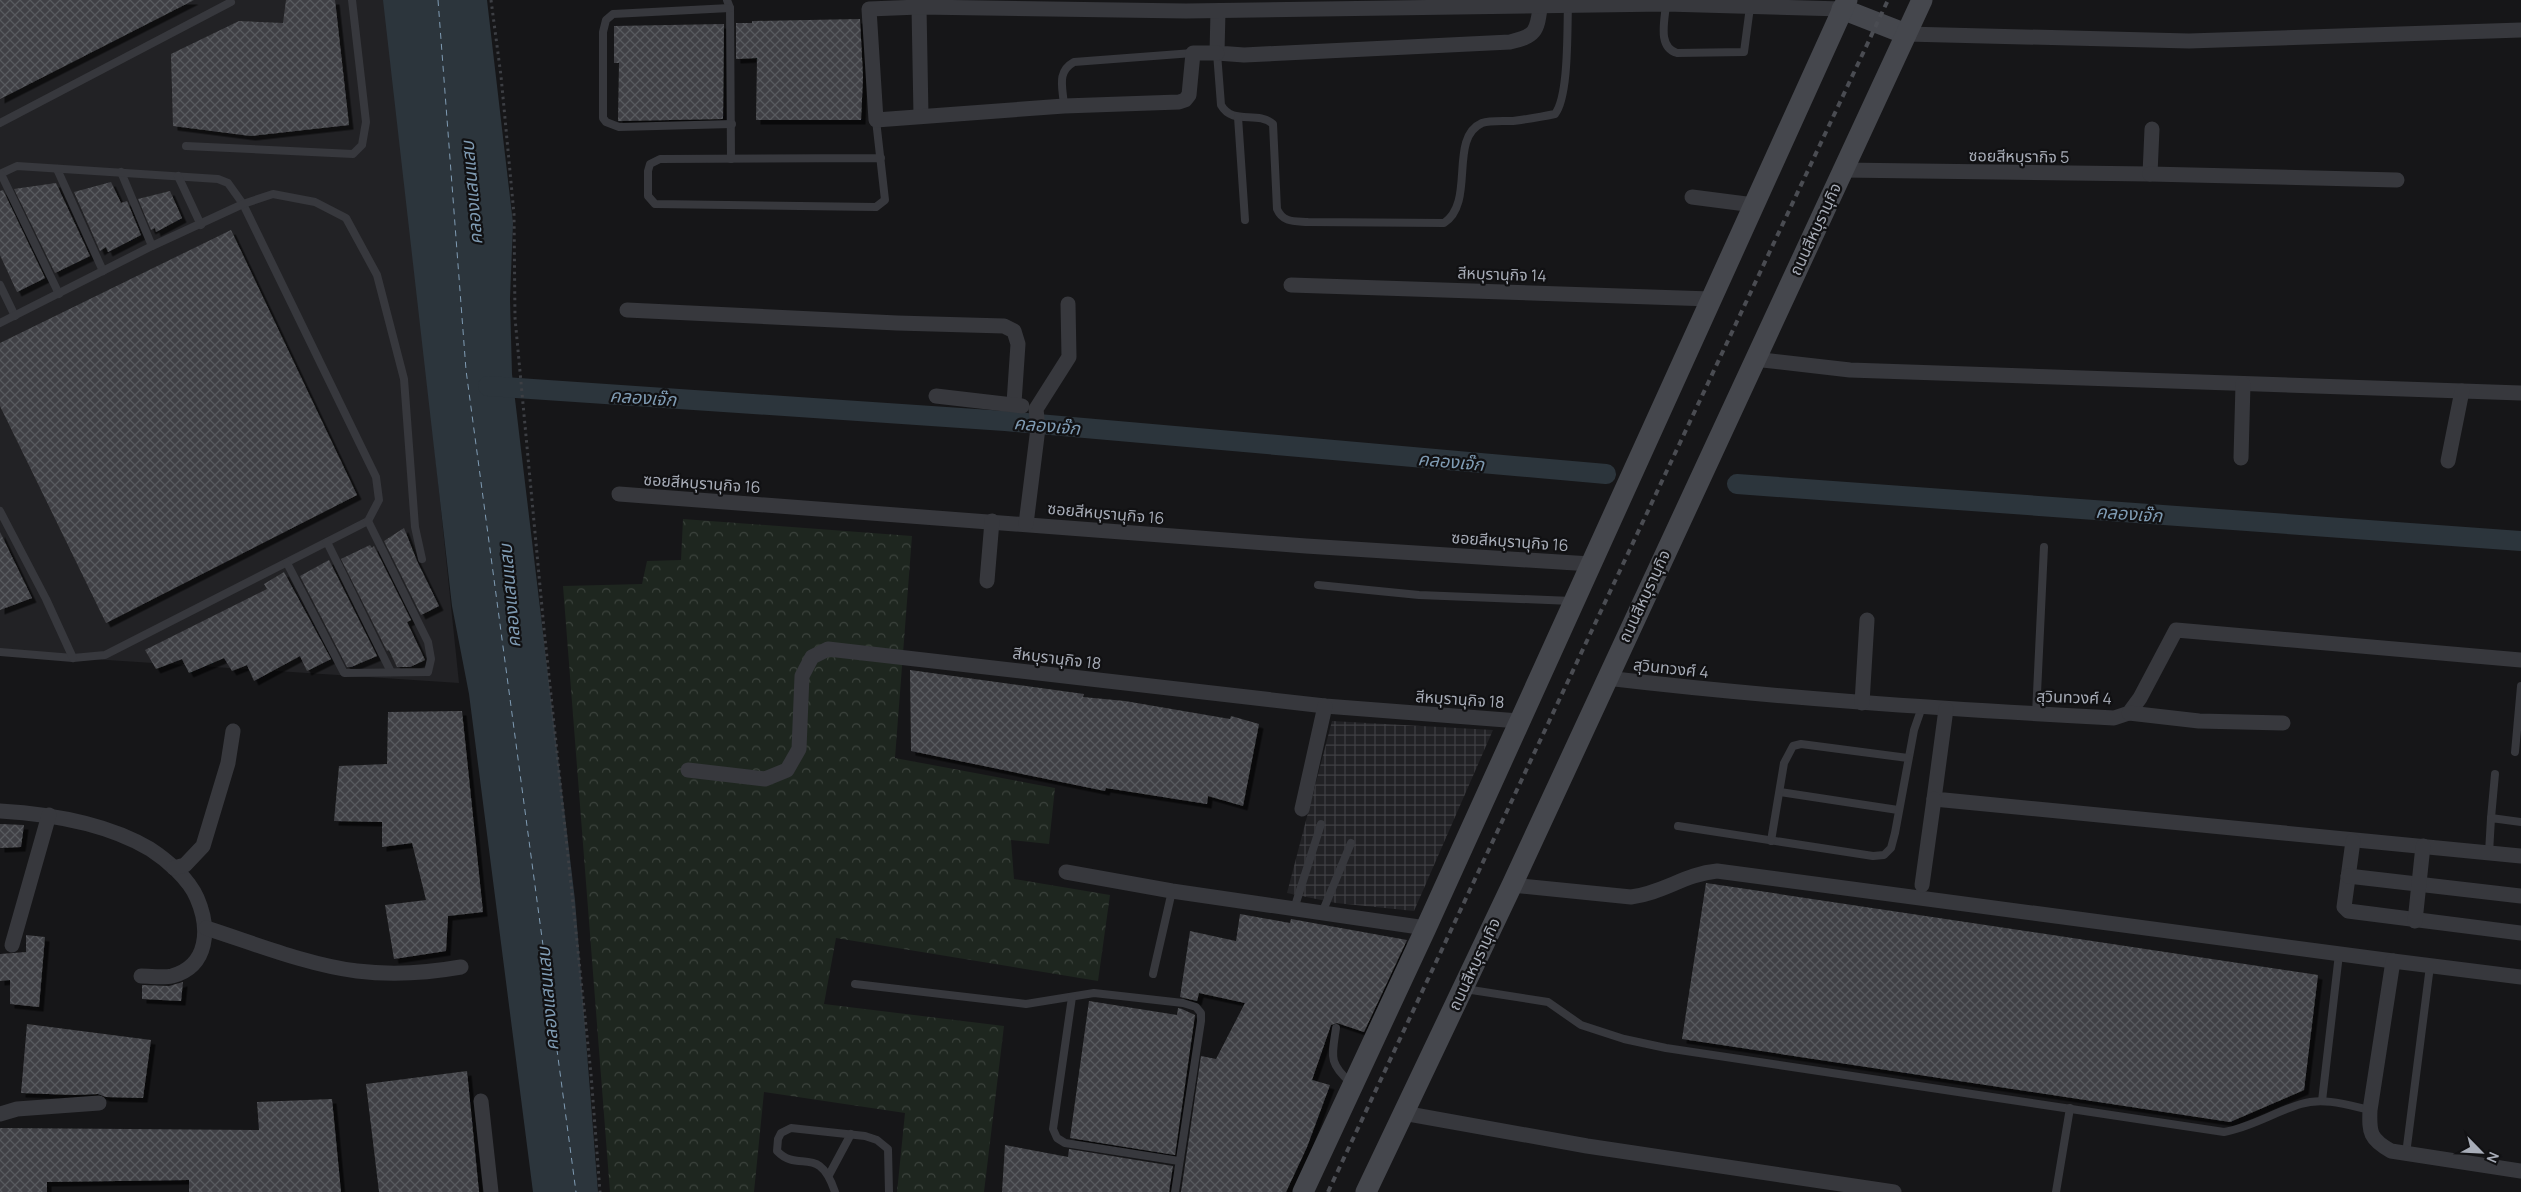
<svg xmlns="http://www.w3.org/2000/svg" width="2521" height="1192" viewBox="0 0 2521 1192" font-family="Manrope,'Noto Sans Thai',sans-serif">
  <defs>
    <pattern id="industrial-grid" width="8" height="8" patternUnits="userSpaceOnUse" patternTransform="scale(1.25)"><rect width="8" height="8" fill="#222225"/><path d="M0 4h8M4 0v8" fill="none" stroke="#3f3f43"/></pattern>
    <pattern id="forest-crowns" width="20" height="18" patternUnits="userSpaceOnUse" patternTransform="scale(1.25)"><rect width="20" height="18" fill="#1e261f"/><path d="M2 6a3 3 0 1 1 6 0M12 15a3 3 0 1 1 6 0" fill="none" stroke="#3c433d"/></pattern>
    <pattern id="building-cross-hatch" width="8" height="8" patternUnits="userSpaceOnUse" patternTransform="scale(1.25)"><rect width="8" height="8" fill="#404145"/><path d="M0 0l8 8M0 8l8-8" fill="none" stroke="#595a5e"/></pattern>
    <filter id="shadow"><feDropShadow dx="4.5" dy="4.5" stdDeviation="0" flood-color="#0009"/></filter>
  </defs>
  <rect width="100%" height="100%" fill="#161618"/>
  <polygon fill="#222225" points="0,0 388,0 459,683 0,653"/>
  <polygon fill="url(#industrial-grid)" points="1332,721 1493,730 1414,911 1336,903 1287,893"/>
  <polygon fill="url(#forest-crowns)" points="683,519 912,536 895,758 1055,788 1049,844 1011,840 1014,879 1110,895 1098,981 836,938 824,1004 1004,1026 984,1192 897,1192 905,1113 764,1092 754,1192 610,1192 563,586 642,584 647,561 681,560"/>
  <polygon fill="#2c353c" points="383,0 487,0 513,223 510,299 512,374 575,900 598,1192 533,1192 469,694 452,606"/>
  <g fill="none" stroke-linecap="round" stroke-linejoin="round">
    <g stroke="#2c353c" stroke-width="20">
      <polyline points="488,386 1005,421 1606,474"/>
      <polyline points="1737,484 2521,541"/>
    </g>
    <polyline stroke="#7f9bb3" stroke-width="1" stroke-dasharray="6 5" stroke-linecap="butt" points="438,0 466,370 576,1192"/>
  </g>
  <g fill="url(#building-cross-hatch)" filter="url(#shadow)">
    <polygon points="0,0 194,0 0,99"/>
    <polygon points="286,0 335,0 349,125 251,136 173,126 171,54 239,21 283,23"/>
    <polygon points="860,19 863,77 861,120 756,120 757,58 736,59 736,23 752,23 752,21"/>
    <polygon points="724,24 723,119 618,121 619,63 614,63 614,26"/>
    <polygon points="111,182 121,203 127,201 141,235 108,252 106,247 100,251 74,192"/>
    <polygon points="56,183 90,256 55,273 14,189"/>
    <polygon points="3,190 45,278 17,292 0,255 0,191"/>
    <polygon points="170,191 182,218 156,232 155,228 151,230 138,199"/>
    <polygon points="231,230 357,495 106,623 0,406 0,343"/>
    <polygon points="404,528 417,561 439,606 421,615 384,541"/>
    <polygon points="0,532 32,598 0,610"/>
    <polygon points="370,545 372,548 374,546 411,620 407,622 425,660 410,667 397,667 389,650 387,651 341,559"/>
    <polygon points="329,560 377,656 351,667 347,667 300,576"/>
    <polygon points="284,572 331,659 307,671 300,656 254,681 247,665 232,671 224,658 189,673 182,659 156,669 145,650 267,589 264,584"/>
    <polygon points="910,670 1084,694 1083,697 1125,701 1230,719 1231,716 1259,724 1243,806 1208,796 1207,804 1106,788 1105,791 911,751"/>
    <polygon points="462,711 483,912 448,916 446,951 394,959 385,905 426,900 412,843 382,847 382,822 334,821 339,766 387,764 388,712"/>
    <polygon points="0,824 24,825 21,847 0,848"/>
    <polygon points="1706,883 2318,975 2304,1090 2230,1122 1682,1039"/>
    <polygon points="1240,914 1290,923 1291,919 1407,940 1364,1032 1337,1023 1331,1025 1312,1080 1330,1085 1307,1147 1286,1192 1181,1192 1201,1056 1216,1059 1245,1003 1199,993 1197,1001 1180,997 1190,931 1236,941"/>
    <polygon points="26,935 45,937 39,1007 10,1004 10,980 0,981 0,954 26,952"/>
    <polygon points="183,982 181,1001 142,999 142,985 169,986"/>
    <polygon points="1089,1001 1177,1015 1178,1008 1182,1009 1195,1015 1175,1155 1070,1138"/>
    <polygon points="27,1024 151,1040 143,1098 106,1097 98,1094 74,1095 21,1093"/>
    <polygon points="467,1071 479,1192 379,1192 366,1084"/>
    <polygon points="332,1099 341,1192 189,1192 189,1180 47,1182 47,1192 0,1192 0,1128 259,1130 257,1102"/>
    <polygon points="1005,1145 1068,1157 1069,1149 1173,1166 1169,1192 1002,1192"/>
  </g>
  <g fill="none" stroke-linecap="round" stroke-linejoin="round">
    <polyline stroke="#3d3f44" stroke-width="3" stroke-dasharray="2.5 4" stroke-linecap="butt" points="491,0 501,76 514,214 515,318 544,629 591,1074 600,1192"/>
    <g stroke="#37383d" stroke-width="8">
      <polyline points="727,0 730,8 731,159"/>
      <path d="M1666,4c-1,16 -9,43 11,49l67,-1 6,-45"/>
      <polyline points="730,8 613,14 606,20 603,32 603,118 606,122 619,127 732,124"/>
      <path d="M1217,53l4,52c12,21 36,5 52,19l4,85c6,14 18,12 31,13l136,1c32,-21 4,-85 38,-100 8,-3 22,-2 31,-2 15,-2 28,-4 42,-7 14,-18 12,-84 13,-109"/>
      <path d="M1064,106c-1,-18 -8,-34 10,-44l119,-9"/>
      <polyline points="1238,117 1245,220"/>
      <polyline points="876,120 885,200 876,207 655,204 648,196 648,171 650,164 660,159 881,158"/>
      <polyline points="0,123 231,2"/>
      <polyline points="186,146 353,154 362,145 366,122 352,0"/>
      <polyline points="57,169 103,271"/>
      <polyline points="121,172 152,246"/>
      <polyline points="0,174 17,166 218,179 228,183 243,204 376,477 379,500 368,521 105,655 73,658 0,652"/>
      <polyline points="1,174 59,294"/>
      <polyline points="178,176 201,225"/>
      <polyline points="0,285 15,316"/>
      <polyline points="0,323 152,246 243,204 273,194 315,202 346,218 377,275 404,379 415,527 422,559"/>
      <polyline points="0,511 46,599 73,658"/>
      <polyline points="327,542 391,672"/>
      <polyline points="287,563 344,673 428,672 431,659 428,642 368,521"/>
      <polyline points="1318,585 1419,595 1572,601"/>
      <polyline points="2036,714 2044,547"/>
      <polyline points="2515,752 2521,686"/>
      <polyline points="1780,792 1898,810"/>
      <polyline points="2491,818 2495,774"/>
      <polyline points="1678,826 1873,856 1884,855 1891,848 1895,833 1914,730 1922,707"/>
      <polyline points="1771,841 1784,763 1793,746 1801,744 1908,758"/>
      <polyline points="2489,853 2491,818 2521,822"/>
      <polyline points="1294,909 1321,824"/>
      <polyline points="1322,913 1351,843"/>
      <polyline points="1153,974 1172,891"/>
      <polyline points="855,984 1026,1004 1094,993 1183,1003 1196,1007 1201,1013 1201,1021 1175,1192"/>
      <path d="M1465,989l83,13 33,23 43,14 42,9 558,84c28,-5 50,-20 77,-28 22,-7 47,1 69,6"/>
      <polyline points="1072,997 1053,1129 1057,1138 1065,1143 1179,1161"/>
      <path d="M1336,1028c-4,28 -8,35 15,55"/>
      <polyline points="2322,1101 2339,954"/>
      <polyline points="2406,1154 2430,966"/>
      <polyline points="829,1175 851,1134"/>
      <path d="M835,1192c-16,-49 -36,-18 -58,-41l1,-12 3,-6 10,-5 74,8 12,4 11,9 1,43"/>
      <polyline points="2056,1192 2070,1108"/>
    </g>
    <g stroke="#37383d" stroke-width="15">
      <polyline points="919,7 921,116"/>
      <path d="M1218,11l-1,42 27,2 266,-13c25,-6 27,-10 30,-34"/>
      <polyline points="1906,34 2189,41 2521,30"/>
      <polyline points="1217,53 1193,53 1189,95 1185,100 1179,102 1064,106 876,120 869,9 919,7 1186,11 1666,4 1842,9"/>
      <polyline points="1842,170 2150,174 2152,129"/>
      <polyline points="2150,174 2397,180"/>
      <polyline points="1692,197 1754,205"/>
      <polyline points="1291,285 1711,299"/>
      <polyline points="627,310 897,323 1004,326 1014,331 1018,344 1014,403"/>
      <polyline points="1754,359 1850,370 2521,393"/>
      <polyline points="936,396 1022,406"/>
      <polyline points="2241,458 2243,384"/>
      <polyline points="2448,461 2462,391"/>
      <polyline points="619,494 1306,546 1591,564"/>
      <polyline points="1026,524 1038,428 1036,409 1069,357 1068,304"/>
      <polyline points="987,581 992,521"/>
      <path d="M1606,678c169,20 338,31 508,40l15,-5 11,-15 36,-68 345,30"/>
      <polyline points="1862,703 1867,620"/>
      <polyline points="1946,709 1934,799 2521,856"/>
      <polyline points="2129,713 2199,721 2283,723"/>
      <polyline points="688,770 765,779 787,770 799,749 802,676 812,657 828,649 1325,706 1519,721"/>
      <polyline points="1302,809 1325,706"/>
      <path d="M0,811c51,3 106,12 150,38 17,11 39,30 47,49 13,30 12,68 -25,78 -9,2 -21,0 -31,0"/>
      <polyline points="2353,841 2344,907 2348,911 2521,933"/>
      <polyline points="174,868 185,865 203,846 228,763 233,731"/>
      <polyline points="1066,872 1172,891 1426,928"/>
      <polyline points="2348,876 2521,896"/>
      <path d="M1512,885l119,12c32,-4 54,-23 86,-26l676,90"/>
      <polyline points="1922,885 1934,799"/>
      <polyline points="2415,921 2423,846"/>
      <path d="M206,928c47,15 102,37 151,43 34,4 70,2 104,-4"/>
      <polyline points="12,945 49,815"/>
      <path d="M2521,977l-128,-16 -23,149c-1,23 0,29 21,41l130,20"/>
      <polyline points="481,1101 491,1192"/>
      <polyline points="1403,1113 1587,1146 1894,1192"/>
      <polyline points="0,1114 17,1109 99,1103"/>
    </g>
    <g stroke="#45474d" stroke-width="21">
      <polyline points="1842,9 1906,34"/>
      <polyline points="1303,1192 1426,928 1847,0"/>
      <polyline points="1366,1192 1512,885 1922,0"/>
    </g>
    <polyline stroke="#4a4c52" stroke-width="4" stroke-dasharray="6 5" stroke-linecap="butt" points="1328,1192 1888,0"/>
  </g>
  <g text-anchor="middle" dominant-baseline="central" stroke-width="4.5" stroke-linejoin="round" paint-order="stroke">
    <g font-size="16" fill="#a8adb8" stroke="#111113">
      <text transform="translate(2019 156) rotate(1)">ซอยสีหบุรากิจ 5</text>
      <text transform="translate(1815 229) rotate(-65)">ถนนสีหบุรานุกิจ</text>
      <text transform="translate(1502 274) rotate(2)">สีหบุรานุกิจ 14</text>
      <text transform="translate(702 483) rotate(4)">ซอยสีหบุรานุกิจ 16</text>
      <text transform="translate(1106 513) rotate(5)">ซอยสีหบุรานุกิจ 16</text>
      <text transform="translate(1510 541) rotate(4)">ซอยสีหบุรานุกิจ 16</text>
      <text transform="translate(1644 596) rotate(-65)">ถนนสีหบุรานุกิจ</text>
      <text transform="translate(1057 658) rotate(7)">สีหบุรานุกิจ 18</text>
      <text transform="translate(1671 668) rotate(6)">สุวินทวงศ์ 4</text>
      <text transform="translate(2074 697) rotate(2)">สุวินทวงศ์ 4</text>
      <text transform="translate(1460 699) rotate(4)">สีหบุรานุกิจ 18</text>
      <text transform="translate(1474 964) rotate(-65)">ถนนสีหบุรานุกิจ</text>
    </g>
    <g font-size="18" font-style="italic" fill="#7f9bb3" stroke="#111113">
      <text transform="translate(471 193) rotate(-95)">คลองแสนแสบ</text>
      <text transform="translate(643 397) rotate(4)">คลองเจ๊ก</text>
      <text transform="translate(1047 425) rotate(5)">คลองเจ๊ก</text>
      <text transform="translate(1451 461) rotate(5)">คลองเจ๊ก</text>
      <text transform="translate(2129 513) rotate(4)">คลองเจ๊ก</text>
      <text transform="translate(509 596) rotate(-95)">คลองแสนแสบ</text>
      <text transform="translate(547 999) rotate(-95)">คลองแสนแสบ</text>
    </g>
  </g>
  <g transform="translate(2481 1152) rotate(114)" stroke="#111113" stroke-width="4" paint-order="stroke">
  <path d="M0-4L9 19L0 12L-9 19Z" fill="#a8adb8"/>
  <text y="-8" font-size="14" font-weight="bold" text-anchor="middle" fill="#a8adb8">N</text>
  </g>
</svg>
